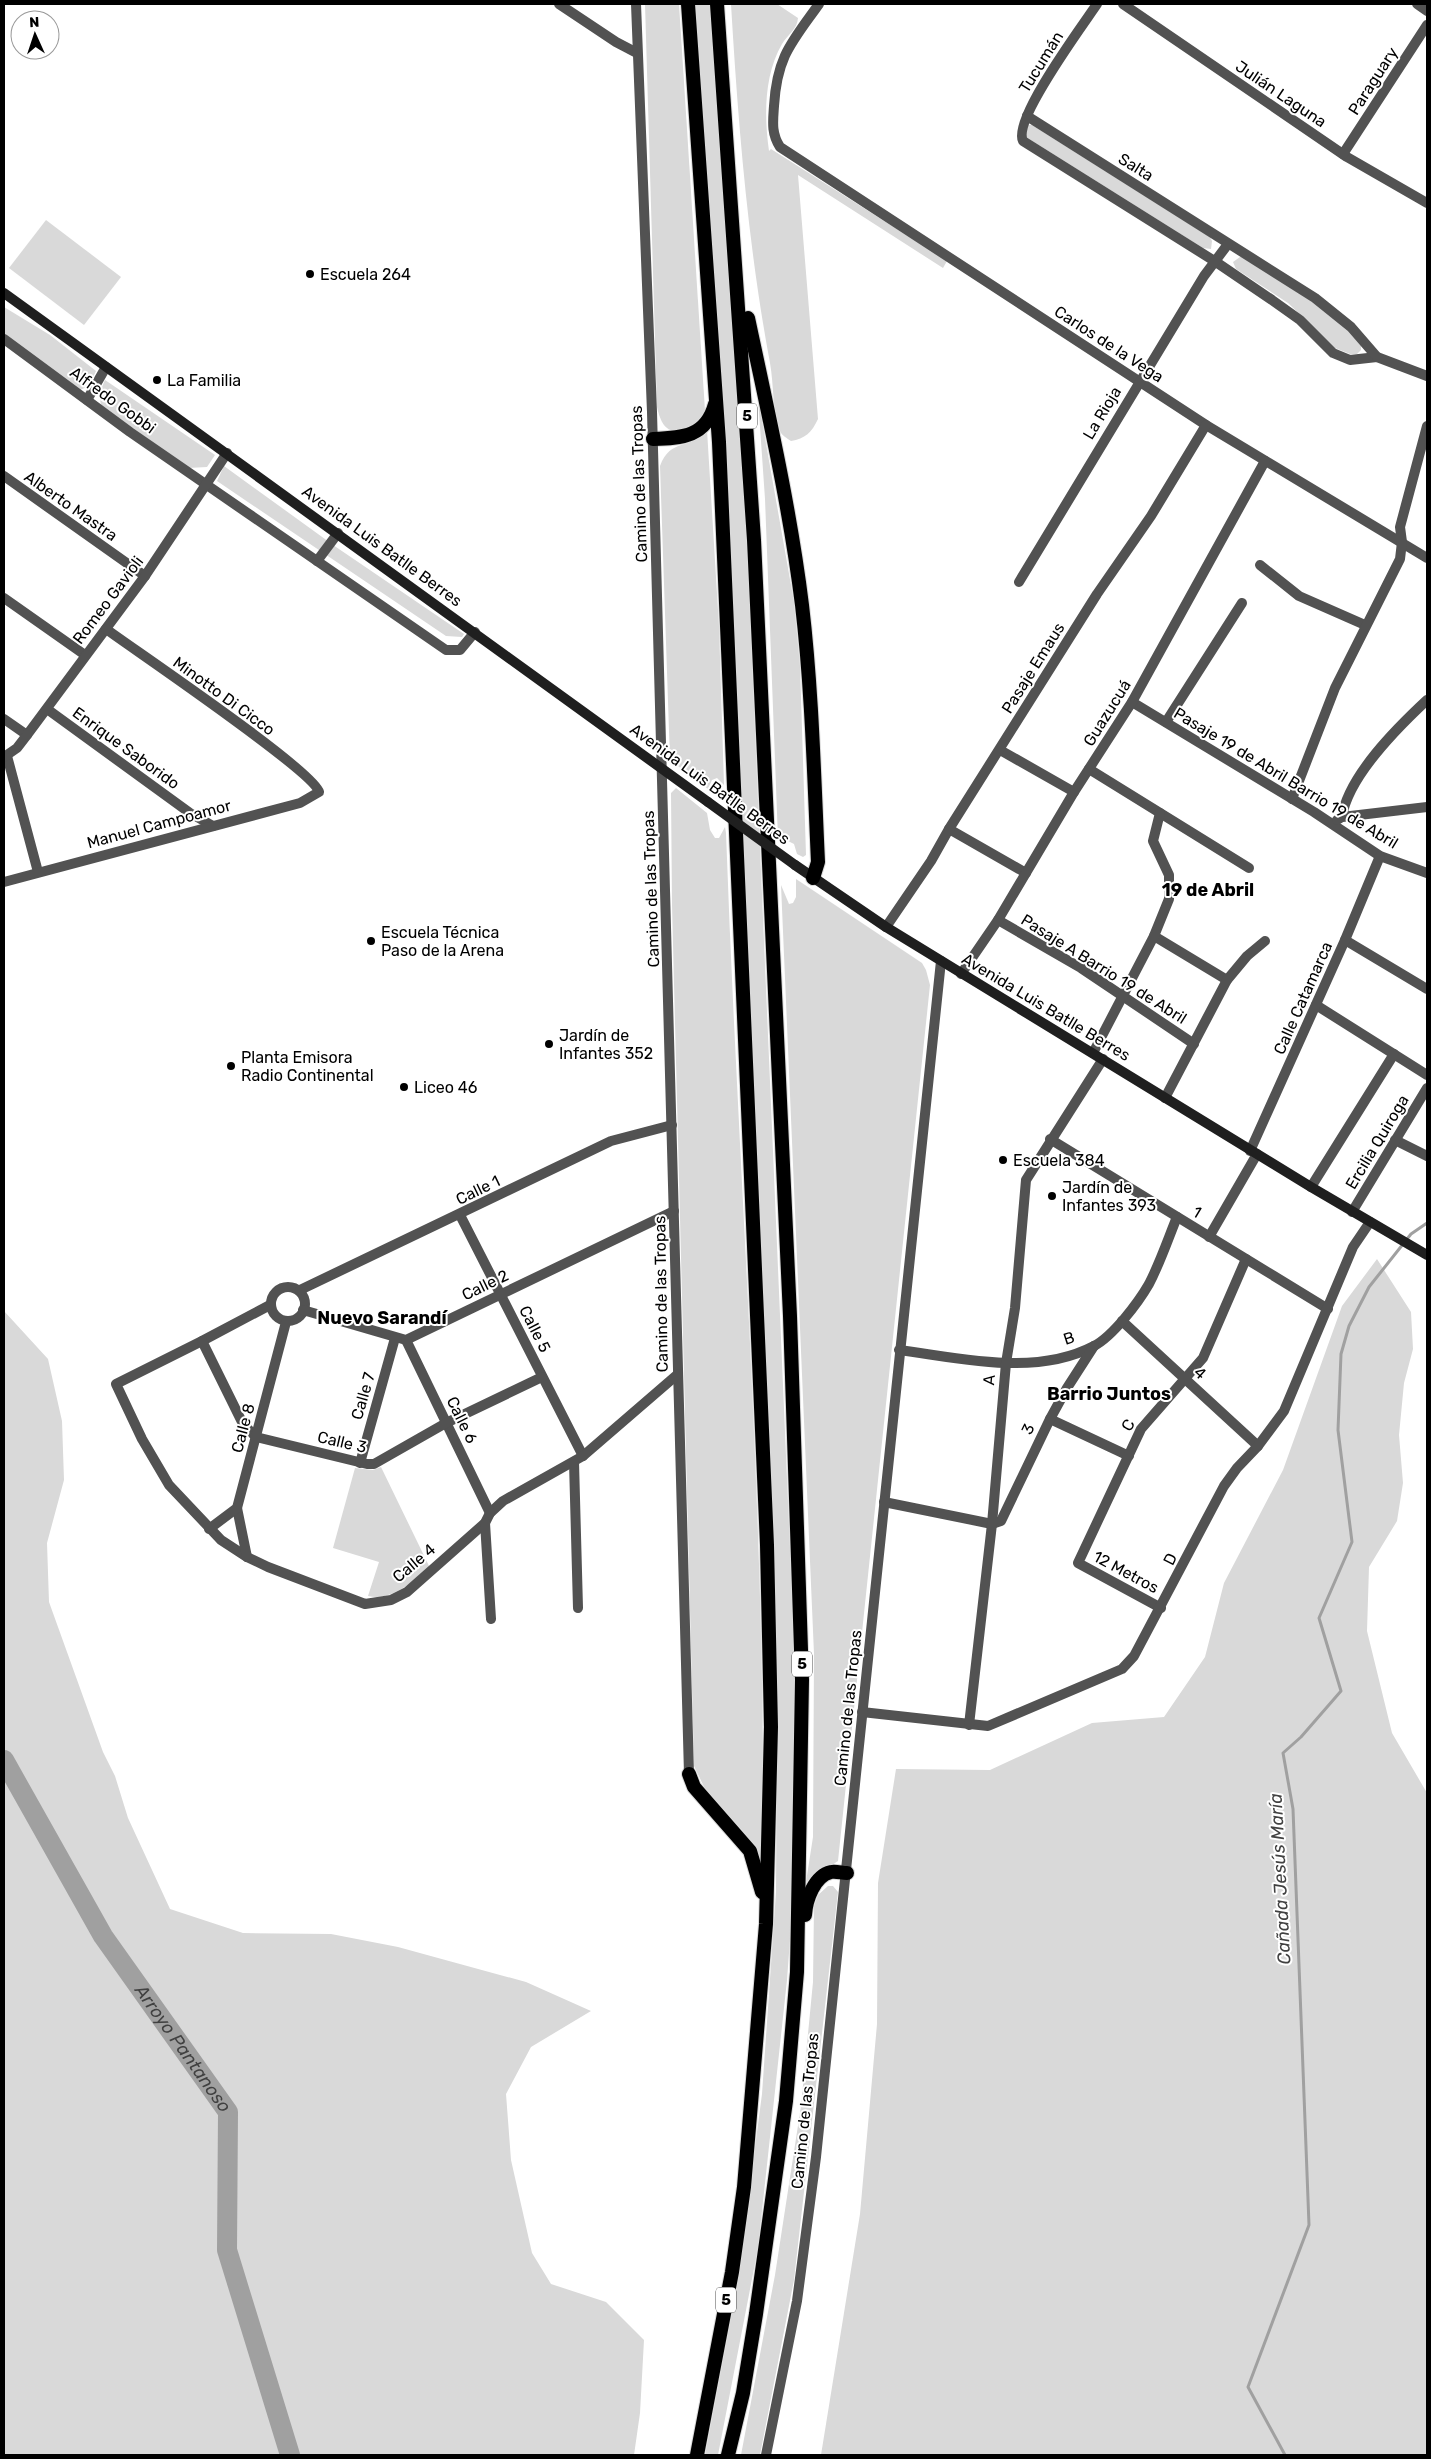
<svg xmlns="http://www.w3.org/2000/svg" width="1431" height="2459" viewBox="0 0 1431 2459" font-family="Rubik,sans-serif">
  <rect width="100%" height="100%" fill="#fff"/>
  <g fill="#d9d9d9">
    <path d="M645,4h34l26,407 -3,10c-24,12 -38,18 -45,-14z"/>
    <polygon points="693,4 710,4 744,474 793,1619 796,1739 792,1912 787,1980 758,2248 718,2455 705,2455 736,2291 762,2094 776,1892 777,1678 735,639 725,441"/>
    <path d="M731,4h46l21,14c-1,12 -10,16 -16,26 -18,31 -18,72 -13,107l2,-2 176,112 -4,7 -145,-93 20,244c-6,13 -13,20 -27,22 -4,-3 -9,-5 -11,-10 -8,-20 -6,-46 -10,-68 -22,-117 -32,-240 -39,-359z"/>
    <polygon points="1026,125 1032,125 1210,237 1212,241 1211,249 1203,248 1026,137"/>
    <polygon points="46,220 121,277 84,325 9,268"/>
    <polygon points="1240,257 1246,257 1332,313 1361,344 1361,350 1357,354 1350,354 1335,348 1288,303 1236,269 1233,262"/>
    <polygon points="4,307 50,335 96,371 89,386 80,390 4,335"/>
    <polygon points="105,380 215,455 207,467 188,468 101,405 99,394"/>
    <polygon points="758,398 794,602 800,666 806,855 803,857 797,854 794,844 786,840 781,842 778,839 765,499"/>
    <path d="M707,430l12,196 5,159 -7,-7 -5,2 -4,9 -38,-29 -10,-294c11,-29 30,-15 47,-36z"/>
    <polygon points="224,466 336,547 464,634 462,637 446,636 217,481"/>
    <path d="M676,788l31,25 3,17 5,8h4l6,-11 1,6c12,342 40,684 37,1026l-3,1 -18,-30 -35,-37 -13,-27 -22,-861 -1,-112z"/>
    <polygon points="796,879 922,963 926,970 930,985 838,1861 806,1882 813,1837 814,1654 781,885 789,904 793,903 796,897"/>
    <polygon points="1377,1259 1411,1312 1413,1349 1404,1383 1399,1435 1403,1483 1397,1521 1369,1567 1367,1631 1392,1733 1427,1793 1427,2455 821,2455 860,2214 877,2024 878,1883 896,1769 990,1770 1092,1723 1164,1717 1205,1657 1224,1583 1283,1470 1342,1306"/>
    <polygon points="4,1311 48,1359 62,1421 64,1480 47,1543 49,1602 103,1752 115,1776 128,1818 170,1909 243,1933 331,1934 398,1947 526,1982 591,2011 531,2047 506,2094 511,2160 532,2253 551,2284 606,2302 644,2340 640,2413 634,2455 4,2455"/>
    <path d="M381,1467l49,101c-17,13 -39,34 -62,28l11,-34 -46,-14 22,-80 18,2z"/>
    <polygon points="828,1886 833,1886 838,1892 794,2280 760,2455 741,2455 775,2275 801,2106 813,1982 814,1906 818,1895"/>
  </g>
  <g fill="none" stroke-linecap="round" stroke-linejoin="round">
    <polyline stroke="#a0a0a0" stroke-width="3" points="1285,2455 1248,2387 1309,2225 1293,1809 1283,1753 1301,1737 1341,1691 1319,1618 1352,1542 1338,1430 1341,1354 1349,1326 1369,1287 1411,1234 1427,1223"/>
    <path stroke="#a0a0a0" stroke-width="20" id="s1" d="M4,1760l99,176 125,176 -1,138 63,205"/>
    <g stroke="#dbdbdb" stroke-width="16">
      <g id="trunk">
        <polyline points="688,4 719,442 767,1545 771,1727 766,1924 744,2187 732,2272 697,2455"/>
        <polyline points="717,4 754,540 790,1316 802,1680 797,1972 786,2101 756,2314 743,2393 728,2455"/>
        <path d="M748,318c20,94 42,190 54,287 10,85 12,171 16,257l-5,16"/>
        <path d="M653,439c29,-1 53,-2 62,-35"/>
        <polyline points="689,1774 694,1787 750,1851 762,1892"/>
        <path d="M805,1915c1,-15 9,-39 26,-43 5,-1 11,1 16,1"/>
      </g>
    </g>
    <g stroke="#525252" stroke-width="10">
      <polyline points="559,4 616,42 637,53"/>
      <polyline points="636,4 652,412 689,1774"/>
      <path d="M819,4c-27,38 -42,52 -45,102 -1,15 -3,27 6,41l426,278 221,133"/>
      <path d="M1097,4c-14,21 -85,116 -74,137l193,121 56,38 28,20 33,33 17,7 27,-3"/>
      <polyline points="1123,4 1347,157 1427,203"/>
      <polyline points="1027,116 1315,298 1351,327 1377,357 1427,376"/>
      <polyline points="1343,154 1427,25"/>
      <polyline points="4,339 130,432 446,650 460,650 475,632"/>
      <polyline points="87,400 106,367"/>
      <polyline points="4,476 145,576"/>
      <polyline points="317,561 338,533"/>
      <polyline points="1260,565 1299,596 1365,625"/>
      <polyline points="1019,582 1204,276 1228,244"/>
      <polyline points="4,598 85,655"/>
      <polyline points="1132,702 1314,812 1380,856 1427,873"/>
      <polyline points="47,709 190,813 213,826"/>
      <polyline points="4,719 27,735"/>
      <polyline points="1166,722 1242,603"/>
      <polyline points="1000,750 1074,792"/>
      <polyline points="7,756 38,872"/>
      <polyline points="4,757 17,748 27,735 145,576 227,453"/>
      <polyline points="1089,769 1249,868"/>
      <polyline points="1292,799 1335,688 1400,559 1402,542 1400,527 1427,426"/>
      <path d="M1342,817c6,-41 56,-90 85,-117"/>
      <polyline points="1337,820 1342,817 1427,807"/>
      <polyline points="949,829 1026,873"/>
      <path d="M4,882l296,-79 19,-11c-5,-21 -183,-141 -213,-163"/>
      <polyline points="998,920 1081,968 1194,1044"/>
      <polyline points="886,927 931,861 949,829 1097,594 1151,516 1206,425"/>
      <polyline points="1154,936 1227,980"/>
      <polyline points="1345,940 1427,989"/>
      <polyline points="961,974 998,920 1074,792 1132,702 1265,461"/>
      <polyline points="1316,1005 1427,1075"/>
      <polyline points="1093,1053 1154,936 1169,899 1169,875 1153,841 1160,813"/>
      <polyline points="1165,1098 1227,980 1247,956 1265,941"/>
      <polyline points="1050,1139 1328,1309"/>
      <polyline points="1395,1140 1427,1156"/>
      <polyline points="1250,1151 1345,940 1380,856"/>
      <polyline points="1311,1187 1394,1054"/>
      <polyline points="1352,1212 1427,1088"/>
      <polyline points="460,1215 583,1456"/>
      <polyline points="1209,1237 1257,1154"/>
      <circle cx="288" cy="1304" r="17"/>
      <polyline points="300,1290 611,1141 672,1125"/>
      <polyline points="270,1305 202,1341 116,1384 142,1439 169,1485 221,1540 247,1557 268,1567 365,1604 391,1600 407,1592 485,1523 490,1513 503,1501 583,1456 678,1374"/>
      <polyline points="303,1310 406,1340 674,1211"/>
      <polyline points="1122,1321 1258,1446"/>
      <polyline points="406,1340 490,1513"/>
      <polyline points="202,1341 243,1424 256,1437 367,1464 374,1464 446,1423 542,1377"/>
      <path d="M899,1350c62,8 136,27 195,-4 19,-10 44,-43 55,-62 11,-21 19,-45 28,-67"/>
      <polyline points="1050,1419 1129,1456"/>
      <polyline points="574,1462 578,1608"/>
      <polyline points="360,1463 395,1338"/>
      <polyline points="884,1502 992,1524 1001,1521 1050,1419 1067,1388 1094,1346"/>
      <polyline points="237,1508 247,1557"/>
      <polyline points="485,1523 491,1619"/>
      <polyline points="209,1529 237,1508 286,1322"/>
      <polyline points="1161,1608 1078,1563 1141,1429 1203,1358 1246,1259"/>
      <polyline points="862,1712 988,1726 1122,1669 1134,1656 1224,1486 1237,1468 1258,1446 1284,1411 1353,1247 1370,1222"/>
      <polyline points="969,1725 992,1524 1006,1363 1015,1308 1026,1180 1103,1059"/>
      <polyline points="766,2455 797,2301 816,2157 941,961"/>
    </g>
    <polyline stroke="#525252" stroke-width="10" points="1417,4 1427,11"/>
    <g stroke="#1f1f1f" stroke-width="10">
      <polyline points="4,293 708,802"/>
      <polyline points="795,865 886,927 1311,1187 1427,1255"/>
    </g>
    <use href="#trunk" stroke="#000" stroke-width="14"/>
    <polyline stroke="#1f1f1f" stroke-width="10" points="708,802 795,865"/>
  </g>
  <g fill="#000" stroke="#fff" stroke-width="2">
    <circle cx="310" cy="274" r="5"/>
    <circle cx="157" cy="380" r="5"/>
    <circle cx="371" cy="941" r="5"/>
    <circle cx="549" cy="1044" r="5"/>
    <circle cx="231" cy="1066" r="5"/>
    <circle cx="404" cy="1087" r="5"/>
    <circle cx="1003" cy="1160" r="5"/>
    <circle cx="1052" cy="1196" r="5"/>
  </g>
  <g text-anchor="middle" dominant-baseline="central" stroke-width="4" stroke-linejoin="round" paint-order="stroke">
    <g fill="#fff" stroke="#4c4c4c" stroke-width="1">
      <rect x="737" y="403.5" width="20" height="25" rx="4"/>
      <rect x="792" y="1651.5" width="20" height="25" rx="4"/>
      <rect x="716" y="2287.5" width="20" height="25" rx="4"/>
    </g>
    <g font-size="15" font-weight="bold" fill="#000">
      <text x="747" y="416">5</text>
      <text x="802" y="1664">5</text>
      <text x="726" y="2300">5</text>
    </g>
    <g font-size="16" fill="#000" stroke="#fff">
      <text transform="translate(1041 62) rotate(-58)">Tucumán</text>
      <text transform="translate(1373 81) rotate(-57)">Paraguary</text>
      <text transform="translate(1281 94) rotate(34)">Julián Laguna</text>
      <text transform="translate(1136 167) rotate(32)">Salta</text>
      <text transform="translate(1109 344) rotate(33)">Carlos de la Vega</text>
      <text transform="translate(113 400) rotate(36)">Alfredo Gobbi</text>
      <text transform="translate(1102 413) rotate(-59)">La Rioja</text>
      <text transform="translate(639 484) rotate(-92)">Camino de las Tropas</text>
      <text transform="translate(71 506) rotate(35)">Alberto Mastra</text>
      <text transform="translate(382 546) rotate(36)">Avenida Luis Batlle Berres</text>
      <text transform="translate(108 600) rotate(-53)">Romeo Gavioli</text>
      <text transform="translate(1033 668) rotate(-58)">Pasaje Emaus</text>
      <text transform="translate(224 696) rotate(36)">Minotto Di Cicco</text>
      <text transform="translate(1107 713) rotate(-58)">Guazucuá</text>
      <text transform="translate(126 748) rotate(36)">Enrique Saborido</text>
      <text transform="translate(1286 778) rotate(31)">Pasaje 19 de Abril Barrio 19 de Abril</text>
      <text transform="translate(710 784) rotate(36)">Avenida Luis Batlle Berres</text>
      <text transform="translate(159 824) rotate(-15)">Manuel Campoamor</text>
      <text transform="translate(651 889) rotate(-92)">Camino de las Tropas</text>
      <text transform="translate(1104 969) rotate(32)">Pasaje A Barrio 19 de Abril</text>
      <text transform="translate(1303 998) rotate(-66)">Calle Catamarca</text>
      <text transform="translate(1046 1007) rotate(31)">Avenida Luis Batlle Berres</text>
      <text transform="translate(1377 1142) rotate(-59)">Ercilia Quiroga</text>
      <text transform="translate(478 1190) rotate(-26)">Calle 1</text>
      <text transform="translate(1197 1212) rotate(31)">1</text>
      <text transform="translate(485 1285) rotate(-26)">Calle 2</text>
      <text transform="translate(661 1294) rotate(-91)">Camino de las Tropas</text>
      <text transform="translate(535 1329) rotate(63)">Calle 5</text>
      <text transform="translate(1069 1338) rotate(-18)">B</text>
      <text transform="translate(1200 1373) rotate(42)">4</text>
      <text transform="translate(989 1380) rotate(-85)">A</text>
      <text transform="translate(363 1396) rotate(-74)">Calle 7</text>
      <text transform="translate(462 1420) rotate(64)">Calle 6</text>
      <text transform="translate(1128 1425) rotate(-59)">C</text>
      <text transform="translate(243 1428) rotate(-75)">Calle 8</text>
      <text transform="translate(1028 1429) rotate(-64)">3</text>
      <text transform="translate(342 1442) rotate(13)">Calle 3</text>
      <text transform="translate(1170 1559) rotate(-63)">D</text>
      <text transform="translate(414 1563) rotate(-40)">Calle 4</text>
      <text transform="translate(1126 1572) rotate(28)">12 Metros</text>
      <text transform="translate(848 1708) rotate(-84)">Camino de las Tropas</text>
      <text transform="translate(805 2111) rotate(-84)">Camino de las Tropas</text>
    </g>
    <g font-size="16" fill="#000" stroke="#fff" text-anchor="start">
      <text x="320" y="274">Escuela 264</text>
      <text x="167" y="380">La Familia</text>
      <text x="381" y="932">Escuela Técnica<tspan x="381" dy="18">Paso de la Arena</tspan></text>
      <text x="559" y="1035">Jardín de<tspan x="559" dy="18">Infantes 352</tspan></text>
      <text x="241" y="1057">Planta Emisora<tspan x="241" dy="18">Radio Continental</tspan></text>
      <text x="414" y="1087">Liceo 46</text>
      <text x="1013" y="1160">Escuela 384</text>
      <text x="1062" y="1187">Jardín de<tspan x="1062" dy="18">Infantes 393</tspan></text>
    </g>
    <g font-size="18" font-weight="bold" fill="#000" stroke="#fff">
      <text x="1208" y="890">19 de Abril</text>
      <text x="382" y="1318">Nuevo Sarandí</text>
      <text x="1109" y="1394">Barrio Juntos</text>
    </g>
    <g font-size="18" font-style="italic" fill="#414141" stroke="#fff">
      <text transform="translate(1280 1879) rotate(-93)">Cañada Jesús María</text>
      <text stroke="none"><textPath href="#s1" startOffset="340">Arroyo Pantanoso</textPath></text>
    </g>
  </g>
  <rect width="1431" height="2459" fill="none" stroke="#000000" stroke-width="10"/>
  <g transform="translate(35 35) rotate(357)"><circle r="24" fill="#ffffff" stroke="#999999"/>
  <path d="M0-4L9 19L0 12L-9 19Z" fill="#000000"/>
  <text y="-8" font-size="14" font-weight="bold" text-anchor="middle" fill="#000000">N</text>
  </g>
</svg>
